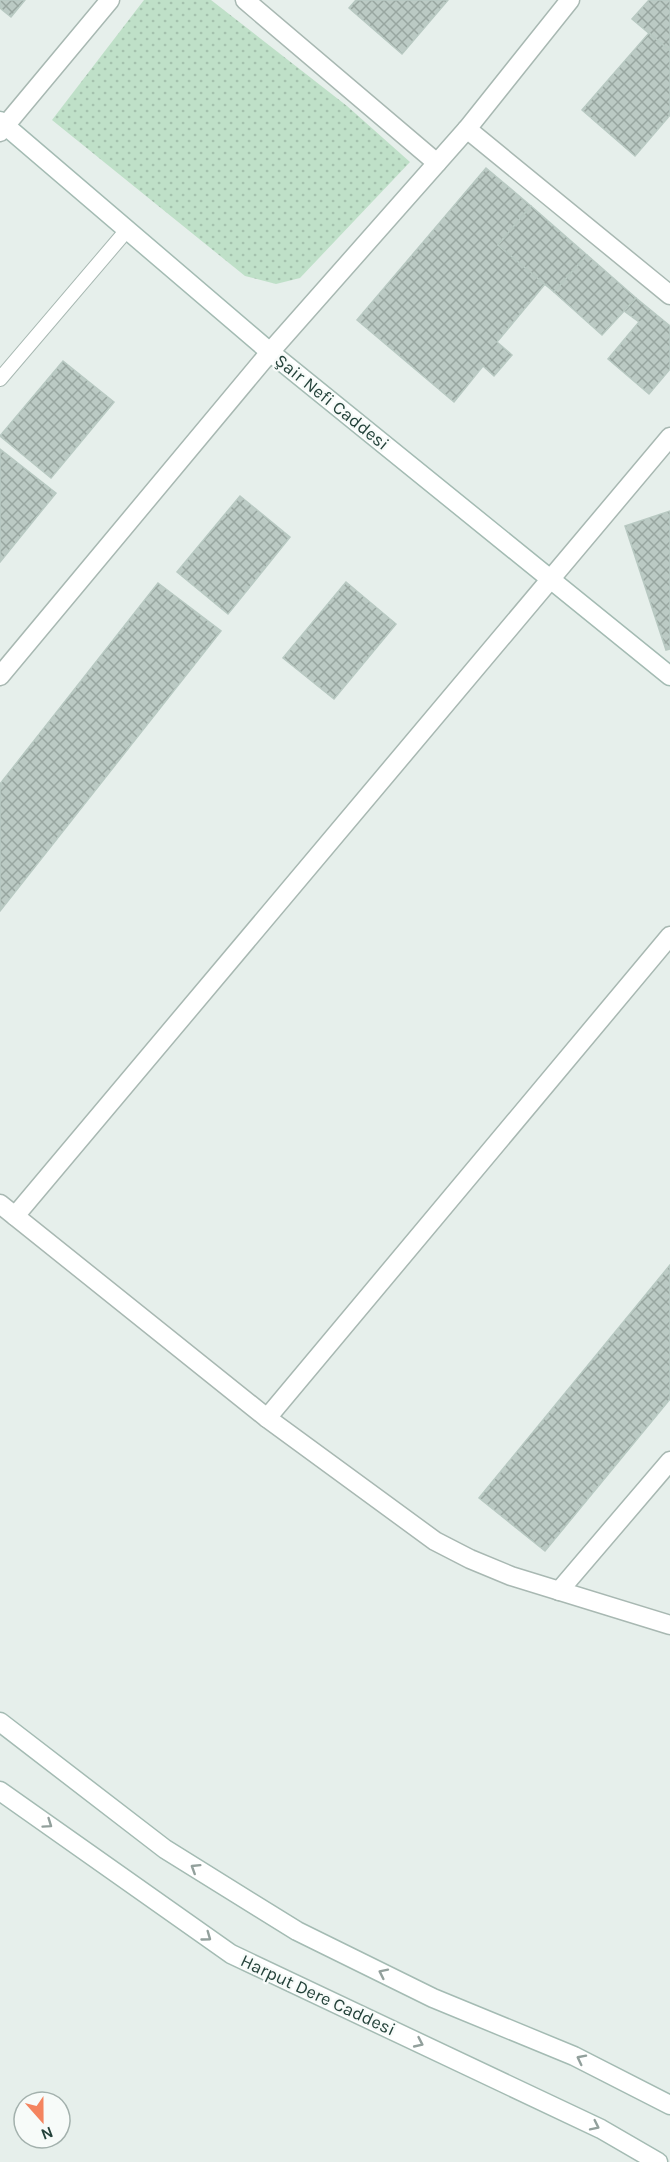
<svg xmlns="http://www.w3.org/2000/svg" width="670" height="2162" viewBox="0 0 670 2162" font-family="Karla,sans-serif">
  <defs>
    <pattern id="grass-dots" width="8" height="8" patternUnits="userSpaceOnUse" patternTransform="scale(1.5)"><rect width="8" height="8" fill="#bfe0c8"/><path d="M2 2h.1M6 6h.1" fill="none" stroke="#a4c1ad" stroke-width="1.8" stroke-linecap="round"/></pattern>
    <pattern id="building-cross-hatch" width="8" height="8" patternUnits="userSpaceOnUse" patternTransform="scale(1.5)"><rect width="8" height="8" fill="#bbcac4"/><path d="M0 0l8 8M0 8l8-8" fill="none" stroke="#98a6a0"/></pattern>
  </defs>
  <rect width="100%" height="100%" fill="#e6efeb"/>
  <polygon fill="url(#grass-dots)" points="144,0 211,0 347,106 410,162 300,278 276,284 245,276 52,120"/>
  <g fill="url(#building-cross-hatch)" stroke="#b8c9c2" stroke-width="1.5">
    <polygon points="0,0 25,0 11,17 0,8"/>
    <polygon points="356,0 448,0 402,54 349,8"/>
    <polygon points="649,0 670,0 670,51 632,19"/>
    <polygon points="649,33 670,51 670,115 635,156 582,110"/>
    <polygon points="486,168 531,206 498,245 545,284 497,342 512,355 494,376 483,366 454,402 357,320"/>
    <polygon points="531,206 587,255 554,292 498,245"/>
    <polygon points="587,255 636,298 602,335 554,292"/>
    <polygon points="636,298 670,326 670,369 649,394 608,359 639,322 624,311"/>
    <polygon points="63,361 114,402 51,478 0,436"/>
    <polygon points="0,449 56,493 0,562"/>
    <polygon points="240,496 290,537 228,614 177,572"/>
    <polygon points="670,511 670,649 666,650 625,526"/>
    <polygon points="346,582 396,624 334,699 283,658"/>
    <polygon points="158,583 221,631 0,911 0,784"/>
    <polygon points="670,1265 670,1399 545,1551 479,1498"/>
  </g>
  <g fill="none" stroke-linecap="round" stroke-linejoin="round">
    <g stroke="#a8b8b2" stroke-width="16">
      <polyline id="lane" points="0,379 127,230"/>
    </g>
    <g stroke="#a8b8b2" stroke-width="21">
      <g id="street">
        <polyline points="245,0 437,163"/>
        <polyline points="467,129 670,295"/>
        <polyline points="0,132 110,0"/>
        <polyline points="0,676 270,352 467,129 570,0"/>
        <polyline points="0,1204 267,1418 435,1541 470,1559 511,1576 670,1625"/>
        <polyline points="15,1216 670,437"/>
        <polyline points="267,1418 670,936"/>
        <polyline points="559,1591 670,1461"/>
      </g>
    </g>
    <g stroke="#a4bbb3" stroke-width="21">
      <g id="secondary">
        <polyline points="0,121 270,352 670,676"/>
        <polyline points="0,1722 165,1849 297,1931 433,1998 574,2056 670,2105"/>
        <polyline points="0,1791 231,1954 601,2129 658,2162"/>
      </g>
    </g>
    <use href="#lane" stroke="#fff" stroke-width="14"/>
    <use href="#street" stroke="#fff" stroke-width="18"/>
    <use href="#secondary" stroke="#fff" stroke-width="18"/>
  </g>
  <defs><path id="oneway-chevron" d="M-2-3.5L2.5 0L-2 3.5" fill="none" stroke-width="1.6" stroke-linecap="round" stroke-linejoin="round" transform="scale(1.5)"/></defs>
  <g stroke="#92a09c">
    <use href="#oneway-chevron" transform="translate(48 1824) rotate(35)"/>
    <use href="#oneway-chevron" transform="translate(195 1868) rotate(-148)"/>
    <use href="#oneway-chevron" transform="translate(207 1937) rotate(36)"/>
    <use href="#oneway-chevron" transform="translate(383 1973) rotate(-154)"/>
    <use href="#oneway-chevron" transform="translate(419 2043) rotate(25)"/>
    <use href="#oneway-chevron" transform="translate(581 2059) rotate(-153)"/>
    <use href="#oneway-chevron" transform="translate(595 2126) rotate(26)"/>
  </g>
  <g text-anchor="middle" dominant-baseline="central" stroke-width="4.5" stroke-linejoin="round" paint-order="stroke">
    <g font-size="18" fill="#24423a" stroke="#f7fbf9">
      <text transform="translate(332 402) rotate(39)">Şair Nefi Caddesi</text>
      <text transform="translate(318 1995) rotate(25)">Harput Dere Caddesi</text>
    </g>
  </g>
  <g transform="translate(42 2120) rotate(159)"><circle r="28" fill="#f7fbf9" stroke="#a3b1ad" stroke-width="1.5"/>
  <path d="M0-4.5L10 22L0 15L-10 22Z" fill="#f4845f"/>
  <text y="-9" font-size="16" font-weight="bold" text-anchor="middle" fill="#24423a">N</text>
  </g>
</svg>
